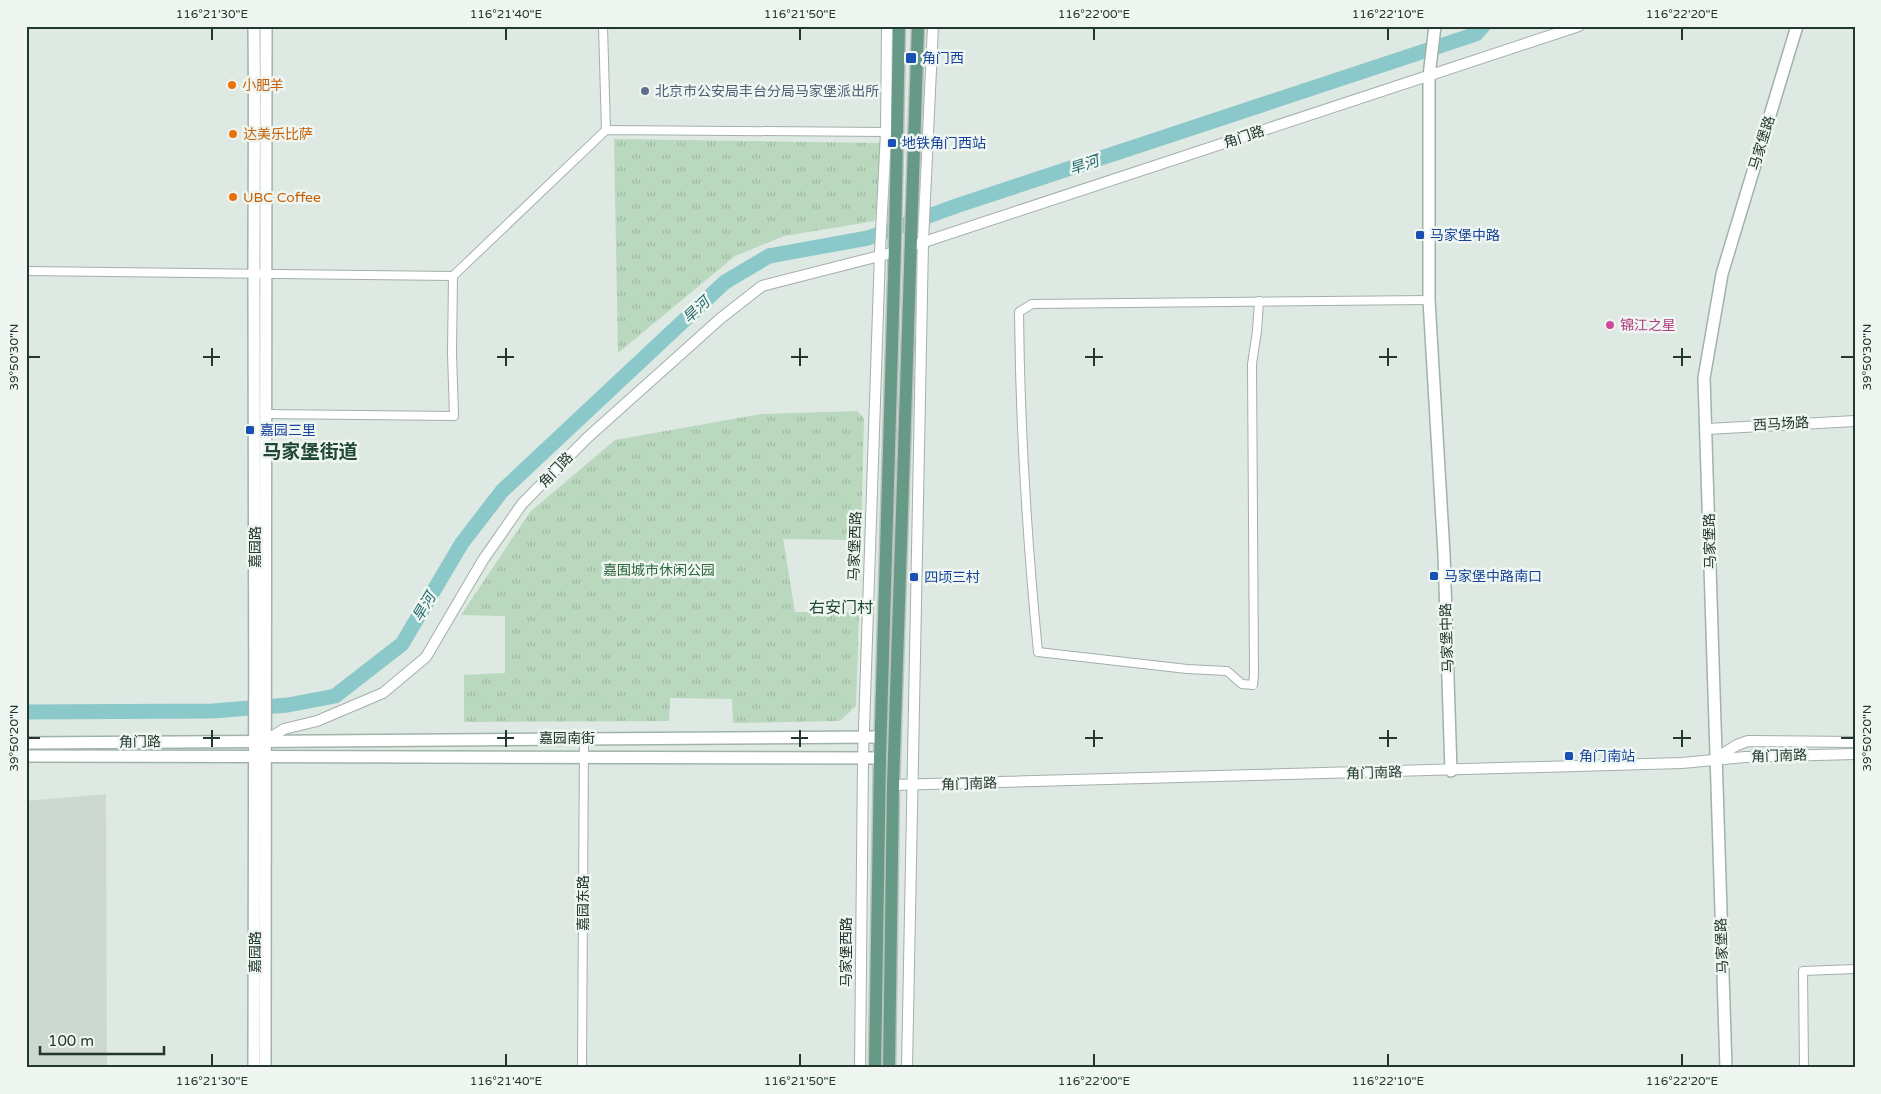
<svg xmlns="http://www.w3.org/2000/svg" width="1881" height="1094" viewBox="0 0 1881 1094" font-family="'Varela Round','Noto Sans SC',sans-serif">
  <defs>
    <pattern id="grass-tufts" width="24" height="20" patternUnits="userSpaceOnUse" patternTransform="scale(1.25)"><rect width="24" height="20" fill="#b9d8bd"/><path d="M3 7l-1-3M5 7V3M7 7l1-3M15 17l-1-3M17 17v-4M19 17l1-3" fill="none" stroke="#9fbaa3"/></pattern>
  </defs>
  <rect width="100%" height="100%" fill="#dfe9e3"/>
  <polygon fill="#cdd8d2" points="106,794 107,1068 26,1068 26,801"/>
  <g fill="url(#grass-tufts)">
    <polygon points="614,139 881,143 875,221 784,236 735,256 618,353"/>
    <polygon points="857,411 864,418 861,540 783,539 795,612 859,612 856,706 840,721 733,723 732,699 670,698 669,721 464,722 464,675 505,673 505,616 461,615 530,512 615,440 761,414"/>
  </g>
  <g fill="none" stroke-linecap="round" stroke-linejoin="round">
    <polyline stroke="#8bc8c9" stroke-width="15" points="26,712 213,711 288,705 335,696 402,644 462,543 502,491 725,282 769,256 868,238 956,206 1476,34 1483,26"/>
    <g stroke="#a3b0a9" stroke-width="10">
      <g id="minor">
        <polyline points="603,26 606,130"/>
        <polyline points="26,271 453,276 606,130 886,132"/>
        <path d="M1259,301l-2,30 -5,33 2,311 -1,10 -11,-1 -15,-13 -40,-2 -149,-17c-11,-113 -18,-226 -19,-340l13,-8 397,-4"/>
        <polyline points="265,414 454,416 452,353 453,276"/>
        <polyline points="582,1068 584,738"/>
        <polyline points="1804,1068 1803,971 1855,969"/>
      </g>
    </g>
    <g stroke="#a3b0a9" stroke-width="12">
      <g id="tertiary">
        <polyline points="918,244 1579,26"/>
        <polyline points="1707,429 1855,421"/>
        <polyline points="265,741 284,729 317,721 383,693 426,657 483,560 522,504 587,438 721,318 762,286 895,252"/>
        <polyline points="1716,758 1737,745 1748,741 1855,742"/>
        <polyline points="893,785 1682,763 1745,757 1855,754"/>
        <polyline points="860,1068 863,758 880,252 886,132 887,26"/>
        <polyline points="907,1068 923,242 933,26"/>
      </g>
    </g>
    <g stroke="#9fb3a9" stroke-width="14">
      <g id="secondary">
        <polyline points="1435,26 1429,76 1429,300 1444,554 1451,771"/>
        <polyline points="26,743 880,737"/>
        <polyline points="26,756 880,758"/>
        <path d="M254,1068c1,-264 1,-527 0,-791 0,-83 1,-167 0,-251"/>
        <polyline points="265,1068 266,26"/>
        <polyline points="1726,1068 1704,378 1722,274 1797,26"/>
      </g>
    </g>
    <g stroke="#bdc3c0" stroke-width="15">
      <g id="primary">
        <polyline points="875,1068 880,758 895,244 899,26"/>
        <polyline points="889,1068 893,785 918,26"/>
      </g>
    </g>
    <use href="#minor" stroke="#fff" stroke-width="8"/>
    <use href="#tertiary" stroke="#fff" stroke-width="10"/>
    <use href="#secondary" stroke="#fff" stroke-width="11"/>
    <use href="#primary" stroke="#679a86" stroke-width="12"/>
  </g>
  <path fill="none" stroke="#22372e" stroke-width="2" d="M212,28v12M506,28v12M800,28v12M1094,28v12M1388,28v12M1682,28v12M212,348v18M506,348v18M800,348v18M1094,348v18M1388,348v18M1682,348v18M28,357h12M203,357h17M497,357h17M791,357h17M1085,357h18M1379,357h18M1673,357h18M1841,357h13M212,730v17M506,730v17M800,730v17M1094,730v17M1388,730v17M1682,730v17M28,738h12M203,738h17M497,738h17M791,738h17M1085,738h18M1379,738h18M1673,738h18M1841,738h13M212,1054v12M506,1054v12M800,1054v12M1094,1054v12M1388,1054v12M1682,1054v12"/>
  <g fill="#1a4fb4" stroke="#eff6f1" stroke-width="2">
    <rect x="905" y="52" width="12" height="12" rx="2.5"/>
    <rect x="887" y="138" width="10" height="10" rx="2.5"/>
    <rect x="1415" y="230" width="10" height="10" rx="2.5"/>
    <rect x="245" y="425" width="10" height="10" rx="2.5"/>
    <rect x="1429" y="571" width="10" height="10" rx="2.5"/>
    <rect x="909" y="572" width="10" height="10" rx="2.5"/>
    <rect x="1564" y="751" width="10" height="10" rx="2.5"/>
  </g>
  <g fill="#e8710a" stroke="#eff6f1" stroke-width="2">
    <circle cx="232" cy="85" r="5"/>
    <circle cx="233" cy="134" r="5"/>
    <circle cx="233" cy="197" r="5"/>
  </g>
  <circle fill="#5c6f8a" stroke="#eff6f1" stroke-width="2" cx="645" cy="91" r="5"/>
  <circle fill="#d1479c" stroke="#eff6f1" stroke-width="2" cx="1610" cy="325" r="5"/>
  <g text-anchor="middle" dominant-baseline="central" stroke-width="5" stroke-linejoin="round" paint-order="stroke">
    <g font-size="14" fill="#164399" stroke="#eff6f1" text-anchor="start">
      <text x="922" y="58">角门西</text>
      <text x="902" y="143">地铁角门西站</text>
      <text x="1430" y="235">马家堡中路</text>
      <text x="260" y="430">嘉园三里</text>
      <text x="1444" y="576">马家堡中路南口</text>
      <text x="924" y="577">四顷三村</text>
      <text x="1579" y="756">角门南站</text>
    </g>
    <g font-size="14" fill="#c56008" stroke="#eff6f1" text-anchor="start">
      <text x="242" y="85">小肥羊</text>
      <text x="243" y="134">达美乐比萨</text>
      <text x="243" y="197">UBC Coffee</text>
    </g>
    <g font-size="14" fill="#4e5e75" stroke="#eff6f1" text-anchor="start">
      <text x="655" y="91">北京市公安局丰台分局马家堡派出所</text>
    </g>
    <g font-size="14" fill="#22372e" stroke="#eff6f1">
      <text transform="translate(1244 137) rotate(-18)">角门路</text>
      <text transform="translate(1762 143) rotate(-73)">马家堡路</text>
      <text transform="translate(1781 424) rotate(-3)">西马场路</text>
      <text transform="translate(556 470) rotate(-46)">角门路</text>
      <text transform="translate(1710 541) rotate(-91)">马家堡路</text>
      <text transform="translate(855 546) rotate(-88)">马家堡西路</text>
      <text transform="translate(255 547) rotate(-90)">嘉园路</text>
      <text transform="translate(1447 638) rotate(-92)">马家堡中路</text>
      <text x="567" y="738">嘉园南街</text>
      <text transform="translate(140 742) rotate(-1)">角门路</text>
      <text transform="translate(1779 756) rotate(-2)">角门南路</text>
      <text transform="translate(1374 773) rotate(-2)">角门南路</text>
      <text transform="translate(969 784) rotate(-2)">角门南路</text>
      <text transform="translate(583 903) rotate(-90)">嘉园东路</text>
      <text transform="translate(1722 946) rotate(-92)">马家堡路</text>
      <text transform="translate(255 952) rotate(-90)">嘉园路</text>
      <text transform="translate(846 952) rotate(-90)">马家堡西路</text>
    </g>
    <g font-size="14" fill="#b23c85" stroke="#eff6f1" text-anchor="start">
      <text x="1620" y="325">锦江之星</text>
    </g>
    <g font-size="14" fill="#306a3e" stroke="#eff6f1">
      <text x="659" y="570">嘉囿城市休闲公园</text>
    </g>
    <g font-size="15" font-style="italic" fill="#226b6d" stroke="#eff6f1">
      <text transform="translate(1084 165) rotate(-19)">旱河</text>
      <text transform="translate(696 310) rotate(-43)">旱河</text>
      <text transform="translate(424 607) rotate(-59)">旱河</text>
    </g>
    <g font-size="16" fill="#204738" stroke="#eff6f1">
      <text x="841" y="608">右安门村</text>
    </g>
    <g font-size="19" font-weight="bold" fill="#204738" stroke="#eff6f1">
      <text x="310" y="452">马家堡街道</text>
    </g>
  </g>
  <rect width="1881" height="1094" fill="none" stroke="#eff6f1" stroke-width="55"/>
  <path d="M40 1046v8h124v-8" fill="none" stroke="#22372e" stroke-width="2.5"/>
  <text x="48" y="1046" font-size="15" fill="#22372e" stroke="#eff6f1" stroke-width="4" paint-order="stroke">100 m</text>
  <rect x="28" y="28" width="1826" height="1038" fill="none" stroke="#22372e" stroke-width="2"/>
  <g font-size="12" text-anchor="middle" fill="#22372e">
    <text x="212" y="18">116°21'30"E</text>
    <text x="506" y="18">116°21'40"E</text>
    <text x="800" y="18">116°21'50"E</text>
    <text x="1094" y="18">116°22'00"E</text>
    <text x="1388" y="18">116°22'10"E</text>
    <text x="1682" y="18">116°22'20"E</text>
    <text transform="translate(14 357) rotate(-90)" y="4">39°50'30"N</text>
    <text transform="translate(1867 357) rotate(-90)" y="4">39°50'30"N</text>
    <text transform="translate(14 738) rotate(-90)" y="4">39°50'20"N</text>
    <text transform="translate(1867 738) rotate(-90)" y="4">39°50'20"N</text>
    <text x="212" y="1085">116°21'30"E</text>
    <text x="506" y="1085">116°21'40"E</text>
    <text x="800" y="1085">116°21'50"E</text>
    <text x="1094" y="1085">116°22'00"E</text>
    <text x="1388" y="1085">116°22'10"E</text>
    <text x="1682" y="1085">116°22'20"E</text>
  </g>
</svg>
